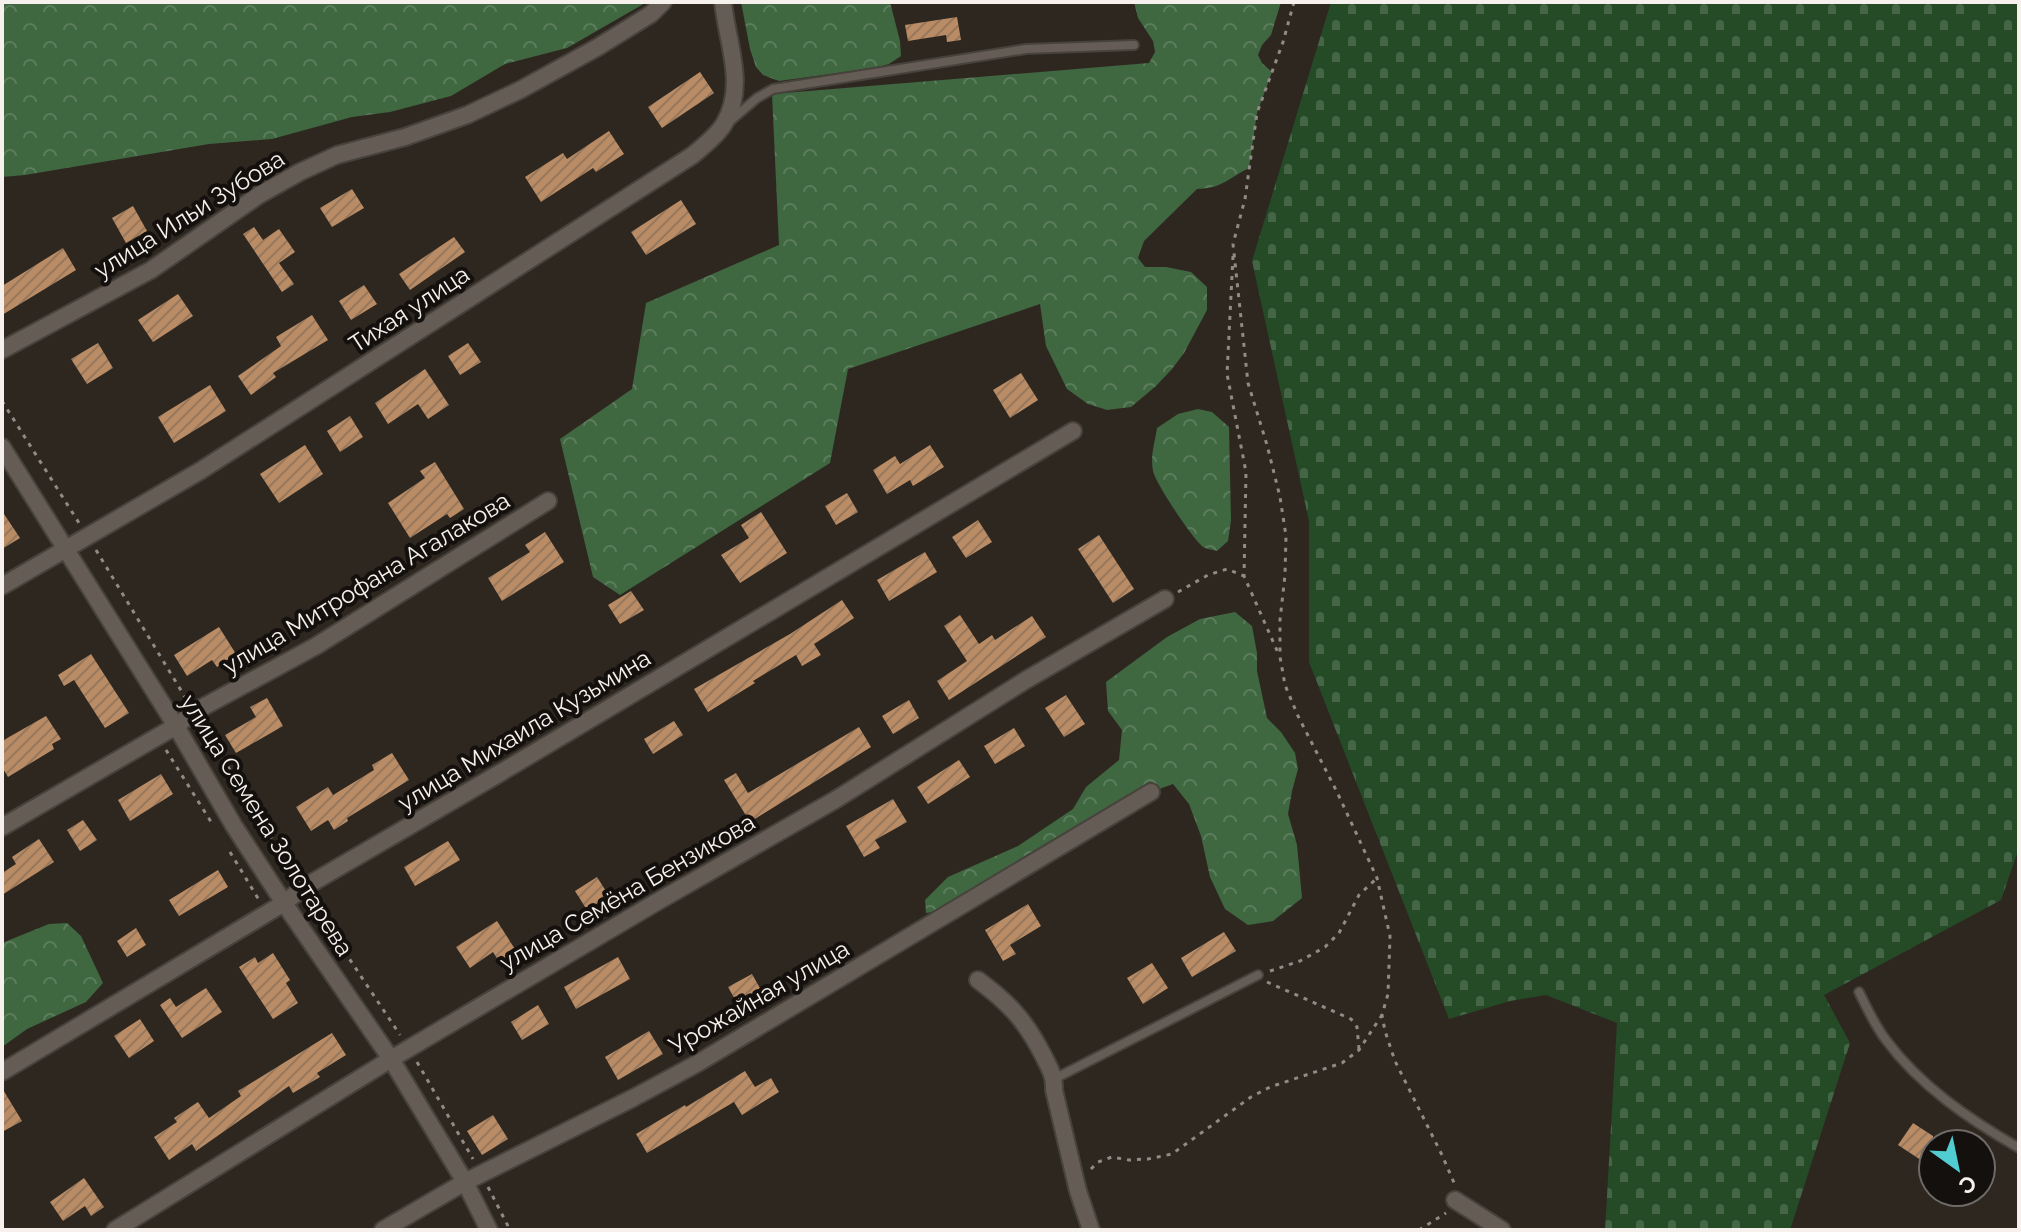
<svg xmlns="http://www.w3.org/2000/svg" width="2021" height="1232" viewBox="0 0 2021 1232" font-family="Raleway,sans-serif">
  <defs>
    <pattern id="forest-crowns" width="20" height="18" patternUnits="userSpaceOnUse" patternTransform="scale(2)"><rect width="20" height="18" fill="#3f6740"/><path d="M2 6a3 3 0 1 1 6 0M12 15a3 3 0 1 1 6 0" fill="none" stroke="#5b7d5c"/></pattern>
    <pattern id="cemetery-stones" width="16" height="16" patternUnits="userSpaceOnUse" patternTransform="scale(2)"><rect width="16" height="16" fill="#244a26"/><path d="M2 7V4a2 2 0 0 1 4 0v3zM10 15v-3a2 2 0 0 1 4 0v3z" fill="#446546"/></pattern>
    <pattern id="building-hatch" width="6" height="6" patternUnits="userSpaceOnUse" patternTransform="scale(2)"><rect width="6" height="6" fill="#b98c65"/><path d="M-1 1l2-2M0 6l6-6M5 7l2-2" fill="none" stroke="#98785c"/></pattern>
  </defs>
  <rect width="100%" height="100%" fill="#2e2720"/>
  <g fill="url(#forest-crowns)">
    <polygon points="2,2 647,2 567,48 505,64 451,96 390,112 352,117 272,139 209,144 25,175 2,177"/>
    <polygon points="741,2 890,2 900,41 901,56 889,64 874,68 779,81 763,75 756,67 750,49"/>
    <path d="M1134,2h147l-10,33 -9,10 -4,10 4,8 10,9 -15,41 -8,55c-22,11 -26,20 -52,21l-53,52 -6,17 7,9h21l25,5 16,15v23l-23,43 -12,16 -16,17 -25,21 -24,3 -19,-6 -21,-15 -21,-43 -6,-42 -192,65 -18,94 -210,132 -27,-18 -33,-138 72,-50 14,-86 133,-58 -7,-151 377,-31 6,-11 -2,-11 -15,-23z"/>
    <path d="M1198,409l14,3 17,15 2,93 -3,21 -11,10c-7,-2 -13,-2 -17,-7 -11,-11 -44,-60 -47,-73 -3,-15 2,-29 4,-43l21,-14z"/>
    <polygon points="1235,612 1252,626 1257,653 1257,671 1267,718 1281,732 1295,753 1298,769 1292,791 1288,814 1297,845 1302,898 1273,921 1248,925 1225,909 1210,877 1201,836 1189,804 1173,784 1151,792 955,909 926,913 925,900 948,877 1018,846 1073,809 1086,787 1119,760 1122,730 1108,711 1106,682 1167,637 1200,619"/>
    <polygon points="67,923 81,936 103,983 86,1002 27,1029 2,1047 2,943 49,924"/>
  </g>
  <polygon fill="url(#cemetery-stones)" points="1331,2 2019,2 2019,848 2001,900 1824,995 1850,1043 1790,1230 1605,1230 1617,1023 1546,995 1510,1001 1449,1019 1309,662 1309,521 1252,261"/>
  <g fill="url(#building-hatch)">
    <polygon points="957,17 961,40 947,42 946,35 908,41 905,25"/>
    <polygon points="700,72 714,93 662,128 648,107"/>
    <polygon points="609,131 624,154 596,172 593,168 541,202 525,177 563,153 567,159"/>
    <polygon points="352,189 364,208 332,227 320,208"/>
    <polygon points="681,200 696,224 646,255 631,232"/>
    <polygon points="133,206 147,231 126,243 112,218"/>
    <polygon points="254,227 263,240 279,229 295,252 279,263 294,284 282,292 243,234"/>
    <polygon points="454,237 465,252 410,290 399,274"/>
    <polygon points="63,248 76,270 2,315 2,286"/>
    <polygon points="364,285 377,304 351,320 339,301"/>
    <polygon points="178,294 193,316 153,342 138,320"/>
    <polygon points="312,315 328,340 273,373 276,377 251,395 238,376 281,346 276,337"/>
    <polygon points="98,343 113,368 87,384 71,359"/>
    <polygon points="468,343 481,362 460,375 448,356"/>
    <polygon points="425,369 449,405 428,419 418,404 388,424 375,403"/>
    <polygon points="1021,373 1038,400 1010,418 993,390"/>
    <polygon points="210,385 226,411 174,443 158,417"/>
    <polygon points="350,416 363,437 340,452 327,431"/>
    <polygon points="305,445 323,474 279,503 260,474"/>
    <polygon points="930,445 944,467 913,486 910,480 887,494 873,470 895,456 900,464"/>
    <polygon points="435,462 464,509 450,518 447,514 410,538 388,503 425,478 420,471"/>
    <polygon points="847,493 858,512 836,525 825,506"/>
    <polygon points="2,511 20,538 2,549"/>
    <polygon points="761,512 787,553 740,583 721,555 749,538 741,525"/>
    <polygon points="978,520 992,542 966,558 952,537"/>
    <polygon points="545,532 564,562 502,601 488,578 530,552 525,545"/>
    <polygon points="1099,535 1134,589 1113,603 1078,549"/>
    <polygon points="925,552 937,572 889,601 877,580"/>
    <polygon points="631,591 644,610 620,624 608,605"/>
    <polygon points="842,600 854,618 814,644 821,655 802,666 796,655 753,681 755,683 708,712 694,689 790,634"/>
    <polygon points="960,615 979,644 992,635 995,640 1032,616 1046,637 949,700 937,681 967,661 944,626"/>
    <polygon points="219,627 236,654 217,667 212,660 187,676 174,655"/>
    <polygon points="91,654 129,713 105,728 74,680 64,686 58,675"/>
    <polygon points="1066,695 1085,724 1064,737 1045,708"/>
    <polygon points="267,698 283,726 236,753 225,735 256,717 250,707"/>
    <polygon points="909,700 919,718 893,734 882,716"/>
    <polygon points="46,716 61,739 52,744 54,749 8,777 2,767 2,741"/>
    <polygon points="674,721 683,735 653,754 644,739"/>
    <polygon points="859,727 871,747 750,822 724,780 736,773 748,793"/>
    <polygon points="1014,728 1025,746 995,764 984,746"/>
    <polygon points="392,753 409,780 347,818 348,821 334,830 328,820 311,831 296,807 328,787 333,795 374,770 372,765"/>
    <polygon points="959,760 970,777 928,804 917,787"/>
    <polygon points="161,774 173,794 130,821 118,800"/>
    <polygon points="893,799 907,822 875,840 880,848 864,857 846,826"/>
    <polygon points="83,820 97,840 80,851 67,830"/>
    <polygon points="39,839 54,862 2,895 2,873 16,864 12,857"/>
    <polygon points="448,841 460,860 415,886 404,867"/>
    <polygon points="218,870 228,887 179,916 169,900"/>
    <polygon points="597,877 609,896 587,910 575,891"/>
    <polygon points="1028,904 1041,926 1010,945 1016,954 1003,961 985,930"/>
    <polygon points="497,921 520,957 503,968 493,952 470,968 456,947"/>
    <polygon points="136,928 146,945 127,957 117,941"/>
    <polygon points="1224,932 1236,951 1192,977 1181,958"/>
    <polygon points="273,953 290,980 286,983 298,1003 273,1019 239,967 255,957 258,963"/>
    <polygon points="618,957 630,979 576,1009 564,987"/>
    <polygon points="1152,963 1168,988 1143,1004 1127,978"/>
    <polygon points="752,974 765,997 741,1010 728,987"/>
    <polygon points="206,988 222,1012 182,1038 160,1005 170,998 176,1007"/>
    <polygon points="538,1005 549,1024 522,1040 511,1022"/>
    <polygon points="140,1019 154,1041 129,1058 114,1036"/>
    <polygon points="649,1031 663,1054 618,1080 605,1057"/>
    <polygon points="332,1033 346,1055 317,1073 320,1077 293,1093 289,1086 196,1151 192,1144 169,1160 154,1137 177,1122 174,1118 198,1102 209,1118 241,1096 238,1091"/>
    <polygon points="745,1071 755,1087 771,1078 779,1092 742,1115 734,1102 647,1153 636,1134 685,1105 686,1107"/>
    <polygon points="2,1088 22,1121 2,1132"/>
    <polygon points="493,1115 508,1139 482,1155 467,1131"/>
    <polygon points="1913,1123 1933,1136 1933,1168 1898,1145"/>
    <polygon points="84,1178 104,1207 91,1216 85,1206 63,1221 50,1202"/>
  </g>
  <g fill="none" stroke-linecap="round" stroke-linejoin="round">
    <g stroke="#47423c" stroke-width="12">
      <g id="lane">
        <polyline points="729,122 757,98 773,89 1026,49 1134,45"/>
        <path d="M1859,992c8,16 16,34 27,48 34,46 84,80 133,108"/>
        <polyline points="1054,1079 1258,975"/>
      </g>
    </g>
    <g stroke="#47423c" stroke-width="20">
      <g id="street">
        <polyline points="2,350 151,270 259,195 300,172 337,155 405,137 467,115 520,90 598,47 651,14 663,2"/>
        <polyline points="2,447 176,726 234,826 284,903 391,1059 465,1182 489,1230"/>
        <path d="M2,586l198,-115 493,-316c10,-9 24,-19 31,-31 23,-38 3,-81 -1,-122"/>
        <polyline points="2,827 176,726 194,712 316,646 548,501"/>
        <path d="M978,980c31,23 47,40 65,75 6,12 12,21 11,35l24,101 13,39"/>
        <polyline points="2,1072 284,903 303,888 500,773 1073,431"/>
        <polyline points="1455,1200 1502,1230"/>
        <polyline points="115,1230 391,1059 655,903 835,800 1026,680 1165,599"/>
        <polyline points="383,1230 465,1182 633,1098 698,1063 1151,792"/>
      </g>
    </g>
    <g stroke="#918b86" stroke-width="3" stroke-dasharray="4 6" stroke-linecap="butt">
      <polyline points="1294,2 1283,42 1257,113 1245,199 1233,244 1248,383 1267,445 1280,497 1286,536 1285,575 1280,620 1280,657 1285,685 1298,716 1337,792 1377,878 1390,936 1388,994 1382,1015 1385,1031 1395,1061 1442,1155 1455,1185"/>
      <polyline points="1233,256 1227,374 1246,472 1244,576 1279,655"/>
      <polyline points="2,401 79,523"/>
      <polyline points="96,550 185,697"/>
      <polyline points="1178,592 1208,575 1227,569 1244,576"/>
      <polyline points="202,724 294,875"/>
      <polyline points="166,750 213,825"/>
      <polyline points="230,852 259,900"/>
      <polyline points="311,901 400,1035"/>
      <polyline points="1270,971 1300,961 1325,947 1339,933 1359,895 1377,878"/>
      <polyline points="1267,982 1351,1019 1357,1027 1359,1049"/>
      <polyline points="417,1062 473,1159"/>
      <polyline points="1091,1169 1098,1162 1112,1157 1129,1160 1148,1159 1172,1154 1251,1097 1270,1087 1342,1063 1359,1050 1382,1015"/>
      <polyline points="488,1187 510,1230"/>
      <polyline points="1419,1230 1446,1213"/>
    </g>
    <use href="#lane" stroke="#645c55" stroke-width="8"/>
    <use href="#street" stroke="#645c55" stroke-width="16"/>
  </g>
  <g text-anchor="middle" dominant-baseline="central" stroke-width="8" stroke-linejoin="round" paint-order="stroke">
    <g font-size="24" fill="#f6f1ed" stroke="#14100e">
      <text transform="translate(189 214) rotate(-32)">улица Ильи Зубова</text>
      <text transform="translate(409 309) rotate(-33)">Тихая улица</text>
      <text transform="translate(366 583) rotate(-31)">улица Митрофана Агалакова</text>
      <text transform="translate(524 730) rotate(-31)">улица Михаила Кузьмина</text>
      <text transform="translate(267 825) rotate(58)">улица Семена Золотарева</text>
      <text transform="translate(627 892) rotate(-30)">улица Семёна Бензикова</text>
      <text transform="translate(759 997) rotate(-30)">Урожайная улица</text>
    </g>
  </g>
  <rect width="2021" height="1232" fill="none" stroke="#f6f1ed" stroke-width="8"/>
  <g transform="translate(1957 1168) rotate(147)"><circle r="38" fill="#14100e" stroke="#6e6a67" stroke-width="2"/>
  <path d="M0-6L14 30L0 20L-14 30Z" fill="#51ccd1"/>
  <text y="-12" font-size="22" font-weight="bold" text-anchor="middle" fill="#f6f1ed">С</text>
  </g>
</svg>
